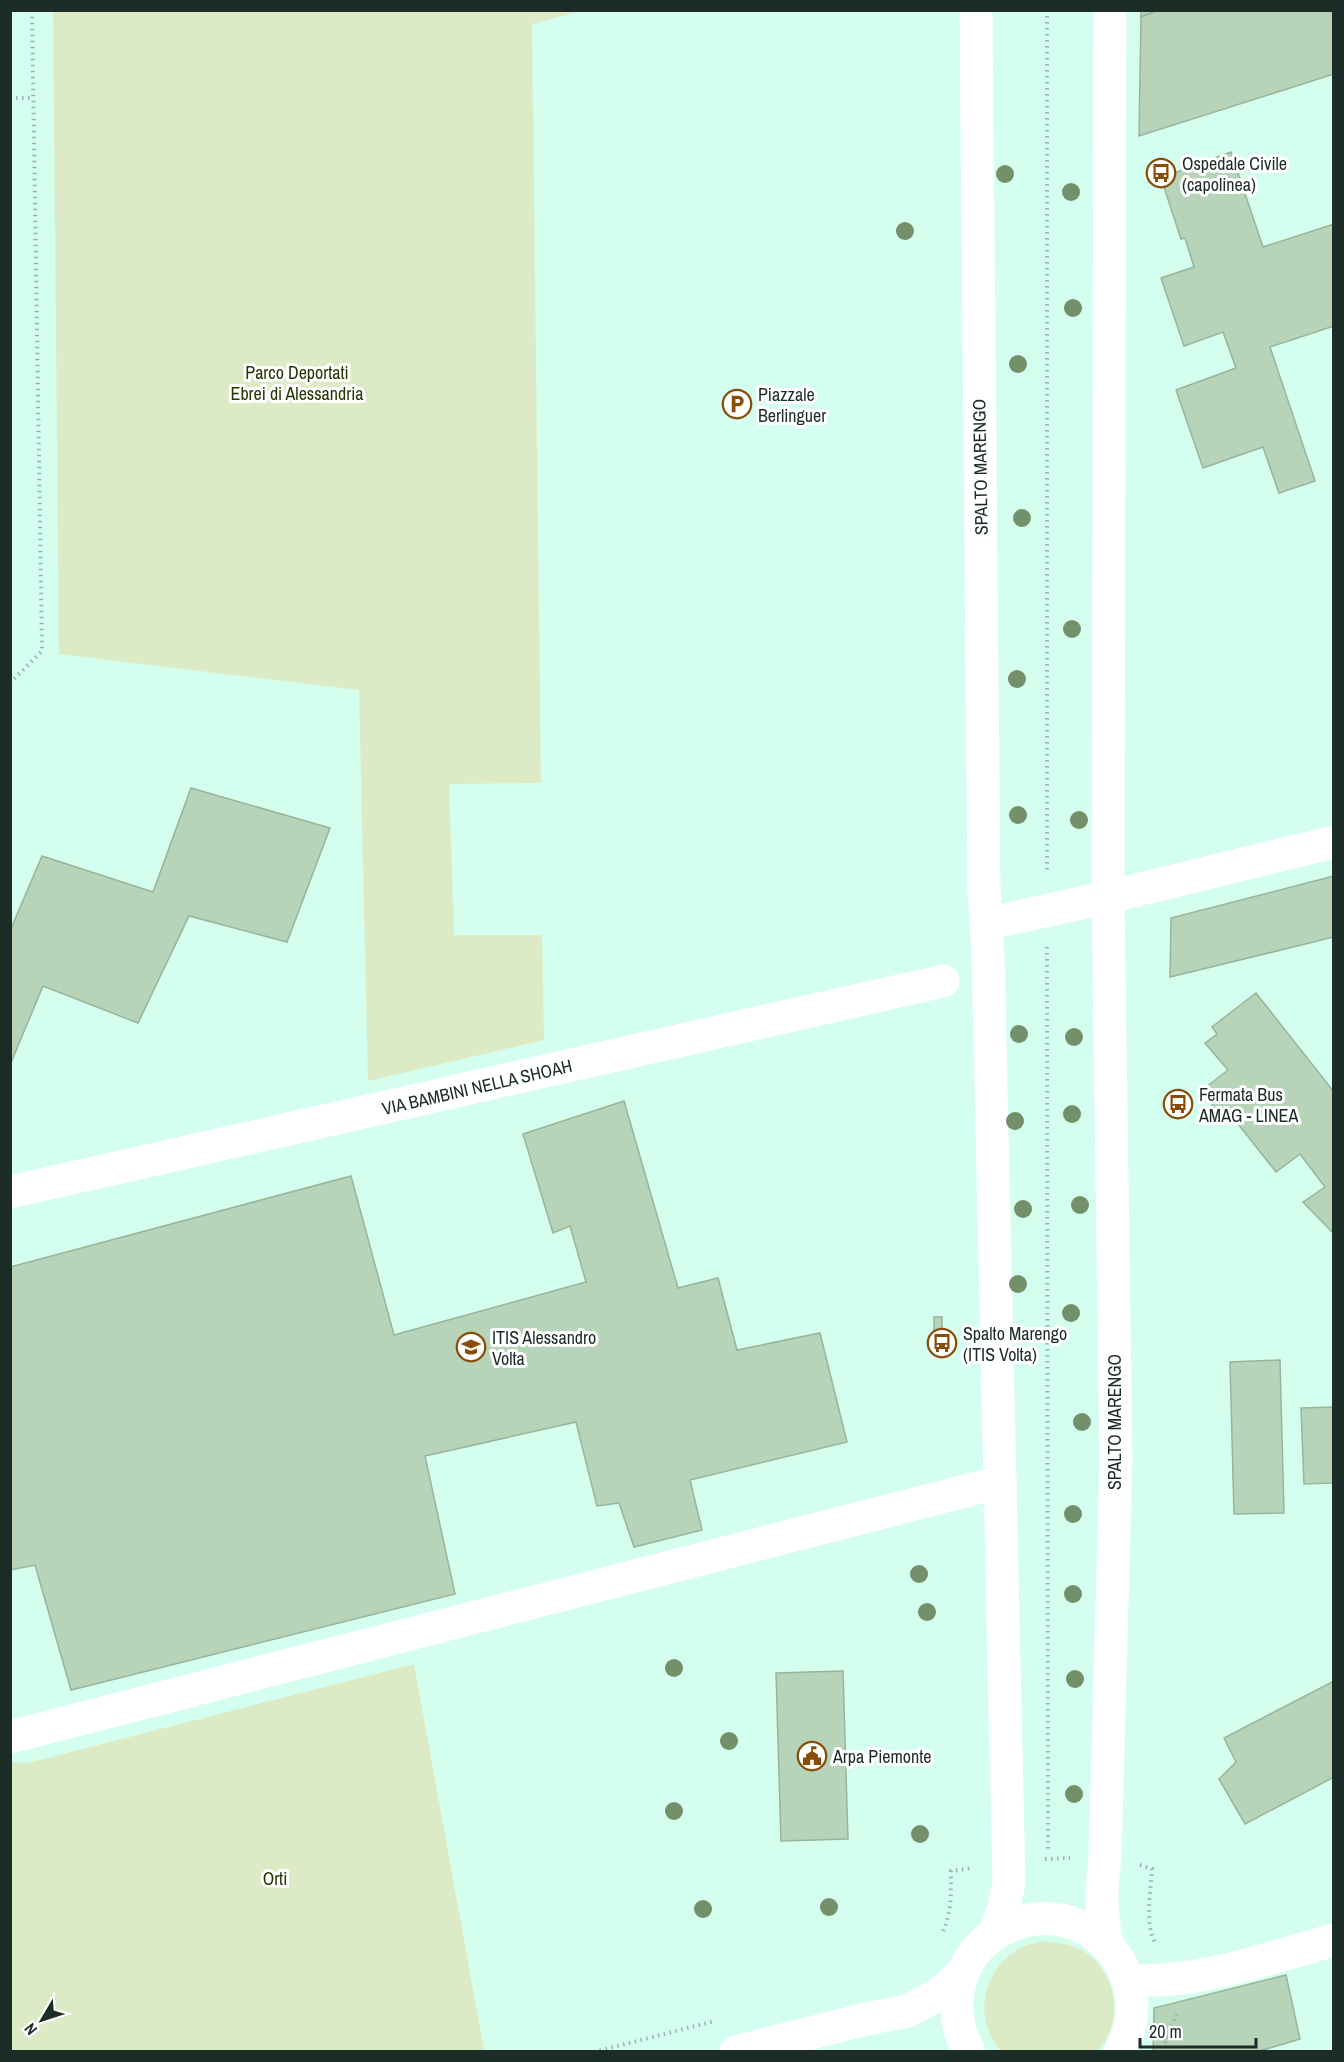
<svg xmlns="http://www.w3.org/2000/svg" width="1344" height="2062" viewBox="0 0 1344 2062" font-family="'Archivo Narrow',sans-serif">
  <rect width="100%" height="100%" fill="#d4feed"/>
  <g fill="#dcebc6">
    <polygon points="53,11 582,11 532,24 541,783 449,784 454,935 542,935 544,1040 368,1081 359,690 59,654"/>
    <polygon points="414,1664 484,2050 11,2051 11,1762 28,1763"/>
    <path d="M1045,1941c16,2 31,4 44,14 29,23 35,69 8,96h-96c-29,-32 -19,-84 21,-104 6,-3 15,-4 23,-6z"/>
  </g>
  <g fill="#b7d4b9" stroke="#98b49b" stroke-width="1.5">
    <polygon points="1141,10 1159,10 1141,17"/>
    <polygon points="1159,10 1334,10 1334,74 1139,136 1141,17"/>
    <polygon points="1231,152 1263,247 1334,224 1334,326 1270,347 1315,481 1279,493 1263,447 1203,468 1176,390 1236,368 1223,332 1184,346 1161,278 1194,267 1185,238 1181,239 1161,178"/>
    <polygon points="191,788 330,828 287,942 189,916 138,1023 43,986 10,1065 10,931 42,856 153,892"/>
    <polygon points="1334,876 1334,937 1170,977 1171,918"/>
    <polygon points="1256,993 1334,1092 1334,1234 1303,1202 1325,1187 1300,1154 1276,1172 1227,1110 1221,1115 1201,1091 1228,1070 1205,1043 1217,1034 1212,1027"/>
    <polygon points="624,1101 678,1288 718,1278 737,1350 820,1333 847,1442 690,1480 702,1530 634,1547 619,1503 597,1506 576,1422 425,1456 455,1594 71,1690 35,1565 10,1570 10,1267 351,1176 394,1335 586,1282 570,1226 553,1233 523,1134"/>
    <polygon points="934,1317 942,1317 942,1341 934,1340"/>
    <polygon points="1280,1360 1284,1513 1234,1514 1230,1362"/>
    <polygon points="1334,1407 1334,1483 1304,1484 1301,1408"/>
    <polygon points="843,1671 848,1839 781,1841 776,1673"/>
    <polygon points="1334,1681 1334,1777 1245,1824 1219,1779 1236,1762 1224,1738"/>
    <polygon points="1286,1975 1300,2039 1256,2052 1153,2052 1154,2008"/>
  </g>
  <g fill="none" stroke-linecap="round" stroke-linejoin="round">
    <g stroke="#94b5a8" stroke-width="4" stroke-dasharray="1.5 4.5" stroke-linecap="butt">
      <polyline points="1047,10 1047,874"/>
      <polyline points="10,98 34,98"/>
      <polyline points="10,683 42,651 32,10"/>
      <polyline points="1047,947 1048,1852"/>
      <polyline points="1045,1859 1070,1858"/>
      <path d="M1140,1865l12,4c-1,18 -8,60 4,74"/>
      <path d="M943,1931c9,-19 8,-39 8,-60l21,-3"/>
      <polyline points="1165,2043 1177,2014"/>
      <polyline points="594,2052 715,2021"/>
    </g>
    <g stroke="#fff" stroke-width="33">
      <polyline points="1108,897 1334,842"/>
      <polyline points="10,1192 943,981"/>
      <polyline points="10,1737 1000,1482"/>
      <path d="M1128,1980c69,5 140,-22 206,-40"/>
    </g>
    <g stroke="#fff" stroke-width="33">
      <polyline points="976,10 984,891 988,952 1009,1882 1004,1908 996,1932"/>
      <polyline points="986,924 1108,897"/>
      <path d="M1108,1946c-8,-34 -7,-55 -3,-89l11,-397 -8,-563 2,-887"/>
      <polyline points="736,2052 862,2020 907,2011 938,1995 963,1973"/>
      <path d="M969,2052c-13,-24 -16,-50 -7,-76 7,-21 24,-40 45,-49 79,-36 155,49 113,125"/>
    </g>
  </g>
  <g fill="#74906b">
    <circle cx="1005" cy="174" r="9"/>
    <circle cx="1071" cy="192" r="9"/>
    <circle cx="905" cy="231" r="9"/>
    <circle cx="1073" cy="308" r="9"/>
    <circle cx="1018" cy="364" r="9"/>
    <circle cx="1022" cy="518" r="9"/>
    <circle cx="1072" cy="629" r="9"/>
    <circle cx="1017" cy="679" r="9"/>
    <circle cx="1018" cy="815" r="9"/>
    <circle cx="1079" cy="820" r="9"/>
    <circle cx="1019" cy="1034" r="9"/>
    <circle cx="1074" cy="1037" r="9"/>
    <circle cx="1072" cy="1114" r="9"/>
    <circle cx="1015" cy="1121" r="9"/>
    <circle cx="1080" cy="1205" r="9"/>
    <circle cx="1023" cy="1209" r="9"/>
    <circle cx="1018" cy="1284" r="9"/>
    <circle cx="1071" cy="1313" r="9"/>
    <circle cx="1082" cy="1422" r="9"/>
    <circle cx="1073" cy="1514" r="9"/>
    <circle cx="919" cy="1574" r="9"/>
    <circle cx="1073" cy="1594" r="9"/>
    <circle cx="927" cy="1612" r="9"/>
    <circle cx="674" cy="1668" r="9"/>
    <circle cx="1075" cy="1679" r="9"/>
    <circle cx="729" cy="1741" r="9"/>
    <circle cx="1074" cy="1794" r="9"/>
    <circle cx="674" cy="1811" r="9"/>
    <circle cx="920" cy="1834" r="9"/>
    <circle cx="829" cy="1907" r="9"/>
    <circle cx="703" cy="1909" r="9"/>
  </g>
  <defs>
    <g id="bus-ring" transform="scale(1.5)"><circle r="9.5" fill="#fff" stroke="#894d09" stroke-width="1.5"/><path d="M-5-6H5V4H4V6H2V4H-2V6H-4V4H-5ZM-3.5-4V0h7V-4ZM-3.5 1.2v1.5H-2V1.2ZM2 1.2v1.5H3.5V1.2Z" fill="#894d09"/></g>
    <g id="parking-ring" transform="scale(1.5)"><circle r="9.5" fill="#fff" stroke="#894d09" stroke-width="1.5"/><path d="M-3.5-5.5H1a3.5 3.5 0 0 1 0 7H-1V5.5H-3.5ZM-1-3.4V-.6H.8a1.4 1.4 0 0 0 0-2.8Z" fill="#894d09"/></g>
    <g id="school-ring" transform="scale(1.5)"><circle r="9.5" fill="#fff" stroke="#894d09" stroke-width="1.5"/><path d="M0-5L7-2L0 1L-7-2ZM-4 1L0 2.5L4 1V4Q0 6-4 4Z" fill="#894d09"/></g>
    <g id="civic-ring" transform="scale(1.5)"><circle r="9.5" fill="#fff" stroke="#894d09" stroke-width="1.5"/><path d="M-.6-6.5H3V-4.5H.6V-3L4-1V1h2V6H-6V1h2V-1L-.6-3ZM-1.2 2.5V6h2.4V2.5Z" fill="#894d09"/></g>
  </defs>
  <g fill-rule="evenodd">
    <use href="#bus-ring" x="1161" y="173"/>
    <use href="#parking-ring" x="737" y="404"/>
    <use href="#bus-ring" x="1178" y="1104"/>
    <use href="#bus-ring" x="942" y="1343"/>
    <use href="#school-ring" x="471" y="1347"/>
    <use href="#civic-ring" x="812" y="1756"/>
  </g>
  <g text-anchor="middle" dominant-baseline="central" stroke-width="6" stroke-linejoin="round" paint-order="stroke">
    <g font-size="18" fill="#1c2c26" stroke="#fff" text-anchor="start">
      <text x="1182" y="163">Ospedale Civile<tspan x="1182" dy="21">(capolinea)</tspan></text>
      <text x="758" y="394">Piazzale<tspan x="758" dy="21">Berlinguer</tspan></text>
      <text x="1199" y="1094">Fermata Bus<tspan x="1199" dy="21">AMAG - LINEA</tspan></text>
      <text x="963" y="1333">Spalto Marengo<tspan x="963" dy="21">(ITIS Volta)</tspan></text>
      <text x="492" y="1337">ITIS Alessandro<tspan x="492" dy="21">Volta</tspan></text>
      <text x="833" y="1756">Arpa Piemonte</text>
    </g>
    <g font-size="18" fill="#263600" stroke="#fff">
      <text x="297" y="372">Parco Deportati<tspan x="297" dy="21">Ebrei di Alessandria</tspan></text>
      <text x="275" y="1878">Orti</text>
    </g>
    <g font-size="18" fill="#1c2c26" stroke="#fff">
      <text transform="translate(980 467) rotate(-91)">SPALTO MARENGO</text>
      <text transform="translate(477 1087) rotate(-13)">VIA BAMBINI NELLA SHOAH</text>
      <text transform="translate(1114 1422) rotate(-90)">SPALTO MARENGO</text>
    </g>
  </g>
  <rect width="1344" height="2062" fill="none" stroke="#1c2c26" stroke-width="24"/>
  <g transform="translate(42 2020) rotate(231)" stroke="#ffffff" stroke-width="4.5" paint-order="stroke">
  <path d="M0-4.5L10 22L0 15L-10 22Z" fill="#1c2c26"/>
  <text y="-9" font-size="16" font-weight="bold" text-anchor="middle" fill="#1c2c26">N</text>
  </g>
  <path d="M1140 2038v9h116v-9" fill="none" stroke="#1c2c26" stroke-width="3"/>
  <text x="1149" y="2038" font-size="18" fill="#1c2c26" stroke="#ffffff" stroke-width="4.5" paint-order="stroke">20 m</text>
</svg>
